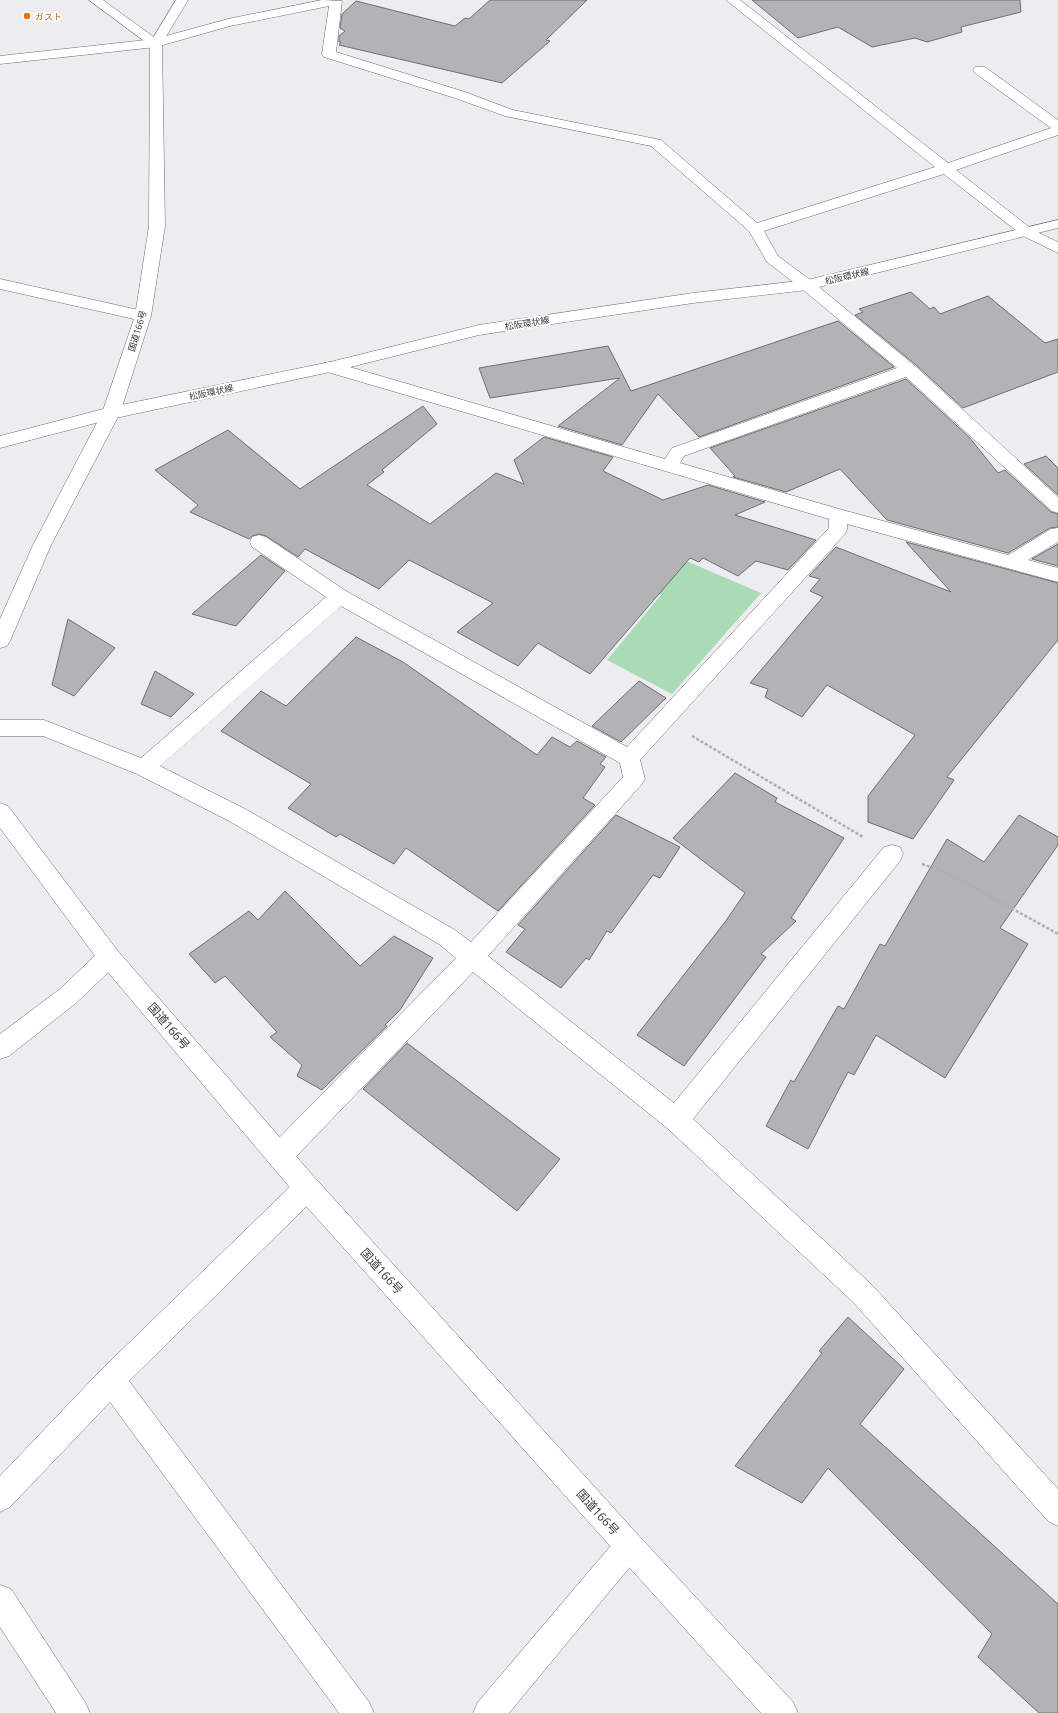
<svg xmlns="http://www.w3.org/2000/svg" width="1058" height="1713" viewBox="0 0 1058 1713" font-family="'Noto Sans','Noto Sans JP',sans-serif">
  <rect width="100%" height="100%" fill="#edecf0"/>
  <polygon fill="#a9dbb5" points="616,531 761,593 672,694 607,660 661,595 584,557"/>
  <g fill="#b3b2b5" stroke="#6f6e71">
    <polygon points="490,0 587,0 546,40 550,41 502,83 339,45 341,42 339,42 339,36 345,31 340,28 342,14 356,1 455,26 465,18 469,19"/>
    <polygon points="752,0 1020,0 1021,12 961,27 962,32 927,42 915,38 872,47 838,27 798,38"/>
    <polygon points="911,292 930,309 934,307 940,314 988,296 1045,343 1058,339 1058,372 963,408 916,365 855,315 863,312 859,309"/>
    <polygon points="838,321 894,367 699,437 658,394 622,445 558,426 620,378 490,398 479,368 608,346 631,391"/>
    <polygon points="906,379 969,437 998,473 1005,470 1051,512 1058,514 1058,527 1050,528 1008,553 887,520 840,469 786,492 733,477 735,476 710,448"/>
    <polygon points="423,406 437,424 382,470 384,472 367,485 430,524 496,473 524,484 514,460 544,437 613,457 603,471 663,500 708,485 765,502 735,515 816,540 788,570 756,561 738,576 703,558 699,562 690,558 590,674 538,643 518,666 457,632 493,603 409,560 379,589 305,549 298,557 266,536 259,534 252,536 249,539 190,512 198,505 155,470 228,430 300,489"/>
    <polygon points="1046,456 1058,468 1058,495 1024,464"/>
    <polygon points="906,542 1058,583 1058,640 947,777 954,780 913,839 868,822 868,796 915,735 827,685 802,717 765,697 768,689 750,683 823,597 810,591 820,579 809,576 836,547 951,592"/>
    <polygon points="1058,544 1058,566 1032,559"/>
    <polygon points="261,555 285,571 236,626 192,614"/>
    <polygon points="68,619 115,648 74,696 52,685"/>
    <polygon points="356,637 403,662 537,755 552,737 570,747 577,741 606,757 600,764 605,767 583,798 595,805 498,911 406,848 394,864 340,834 336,837 288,808 311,784 221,731 261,691 286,706"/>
    <polygon points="155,671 194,694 171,717 141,704"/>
    <polygon points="639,681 666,698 621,742 592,726"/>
    <polygon points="735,773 777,798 775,802 844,838 791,918 796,921 761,954 766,957 684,1066 637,1035 725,922 745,893 673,838"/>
    <polygon points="616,815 680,847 660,878 653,875 611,933 607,931 589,960 586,958 561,988 506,952 525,929 518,925"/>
    <polygon points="1019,815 1058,837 1058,845 1000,928 1028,944 945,1078 876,1035 854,1075 848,1072 808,1149 766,1126 791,1080 794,1082 838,1006 844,1009 880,944 885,946 947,839 984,862"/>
    <polygon points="285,891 360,966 394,936 433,958 400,1010 385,1025 387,1026 322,1090 297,1076 302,1065 270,1037 277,1032 225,976 215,983 189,954 249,911 258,920"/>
    <polygon points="407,1043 560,1159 517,1211 363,1089"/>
    <polygon points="848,1317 904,1369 860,1424 1058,1604 1058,1713 1039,1713 978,1657 992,1634 828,1468 802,1503 735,1466 822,1353 819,1351"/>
  </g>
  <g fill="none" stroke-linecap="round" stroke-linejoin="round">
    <g stroke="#6a6a6d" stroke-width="1">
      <g id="minor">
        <path d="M322,0l20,1 -6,51 129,40 48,18 148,30 96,83 178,-56 -209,-167h14l208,163 103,-35 -76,-55 -2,-3 2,-3h10l73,53v15l-102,35 77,60 25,12v11l-35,-17 -79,-62 -180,57 14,25 35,26 102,84 143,131v16l-6,-2 -146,-134 -222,79 -4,7 159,46 169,46 43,-26 7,-1v14l-30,18 30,8v14l-211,-58v6l-3,5 -204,225 5,19 -4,6 -153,171 186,147 210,-256 8,-2 8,2 3,7 -3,7 -207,258 179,166 186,204v37l-10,-5 -194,-218 -187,-175 -194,-156 -184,192 -9,3 -9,-3 -4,-9 4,-9 185,-188 -17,-14 -208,-122 -94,-48 -94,-38h-43v-16h44l97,38 185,-161 -74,-50 -2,-5 2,-5 7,-2 7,2 80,54 281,156 202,-219v-9l-505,-148 -2,-4 2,-4 6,-1 6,1 329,96 7,-11 225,-80 -96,-80 -34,-26 -18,-31 -98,-85 -146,-30 -50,-18 -131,-41 -2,-3 7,-48 -99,20 -74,21 -156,17v-8l155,-17 73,-20zM341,606l279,157 3,14 -152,165 -16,-12 -208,-120 -87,-44z"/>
        <polygon points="0,279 143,311 149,313 151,316 149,319 143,321 0,289"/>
        <polygon points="109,947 117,950 121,957 117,964 76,1003 9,1056 0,1059 0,1034 60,989 101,950"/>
        <polygon points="307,1175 316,1179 320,1188 316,1197 129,1381 369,1702 374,1713 339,1713 110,1402 10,1507 0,1512 0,1476 101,1370 298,1179"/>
        <polygon points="629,1531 639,1536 644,1546 639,1556 509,1713 473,1713 478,1702 619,1536"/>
        <polygon points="0,1585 11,1589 85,1702 90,1713 56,1713 0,1627"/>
      </g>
    </g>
    <g stroke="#6a6a6d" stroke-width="1">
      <g id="major">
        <polygon points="89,0 103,0 162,43 161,46 151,46"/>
        <polygon points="1058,220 1058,228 807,290 693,303 479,335 330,372 111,419 0,448 0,436 111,407 330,362 479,325 693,293 807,280"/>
      </g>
    </g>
    <g stroke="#6a6a6d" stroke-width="1">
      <g id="highway">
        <polygon points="176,0 188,0 162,43 165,226 151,316 120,413 51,545 10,641 7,646 0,648 0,619 33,545 102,413 135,316 149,226 150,43"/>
        <polygon points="0,803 8,806 117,950 316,1179 639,1536 793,1702 798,1713 761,1713 619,1556 298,1197 101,964 0,828"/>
      </g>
    </g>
    <g stroke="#aeadb0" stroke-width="2.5" stroke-dasharray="3 2" stroke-linecap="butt">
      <polyline points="692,736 863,837"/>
      <polyline points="922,864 946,872 1058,934"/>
    </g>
    <use href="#minor" fill="#fff" fill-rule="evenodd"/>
    <use href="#major" fill="#fff" fill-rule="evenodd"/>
    <use href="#highway" fill="#fff" fill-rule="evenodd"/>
  </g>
  <circle fill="#e8710a" stroke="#fff" stroke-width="1.5" cx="27" cy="16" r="4"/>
  <g text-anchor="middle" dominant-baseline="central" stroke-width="3.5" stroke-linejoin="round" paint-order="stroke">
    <g font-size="9" fill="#c56008" stroke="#fff" text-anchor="start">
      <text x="35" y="16">ガスト</text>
    </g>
    <g font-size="9" fill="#3b3b3c" stroke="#fff">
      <text transform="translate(847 276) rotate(-13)">松阪環状線</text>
      <text transform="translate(527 323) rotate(-9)">松阪環状線</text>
      <text transform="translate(137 331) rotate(-73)">国道166号</text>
      <text transform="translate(211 392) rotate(-12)">松阪環状線</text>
    </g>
    <g font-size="12" fill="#3b3b3c" stroke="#fff">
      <text transform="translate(169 1026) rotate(49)">国道166号</text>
      <text transform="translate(382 1271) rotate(48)">国道166号</text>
      <text transform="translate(598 1512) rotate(48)">国道166号</text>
    </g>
  </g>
</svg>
